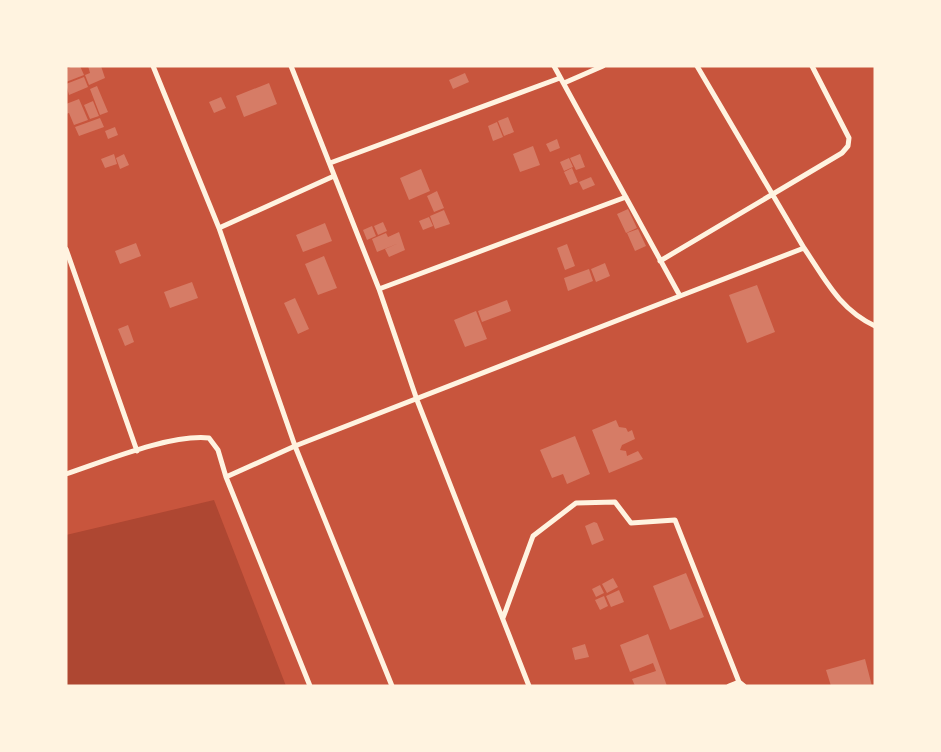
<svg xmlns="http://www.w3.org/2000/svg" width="941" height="752" font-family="'Work Sans',sans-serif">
<rect width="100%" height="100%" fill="#c8553d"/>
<path fill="#ae4732" d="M214,500L286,686H66V535Z"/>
<path fill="#d67c66" d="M73,66H80L84,75L66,82V69Z
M88,66H101L105,78L89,85L85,75L90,73Z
M465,73L469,82L453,89L449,80Z
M84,77L88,87L69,95L66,84Z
M269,83L277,104L244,117L236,96Z
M97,86L108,112L100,115L90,89Z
M221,97L226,108L214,113L209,102Z
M79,99L88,120L74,125L69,113L66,114V104Z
M93,101L99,116L90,119L84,105Z
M508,117L514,132L504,136L498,121Z
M100,118L104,127L79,136L75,127Z
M497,122L503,137L493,141L488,126Z
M115,127L118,135L108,139L105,131Z
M557,139L560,148L550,152L546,144Z
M533,146L540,165L520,172L513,154Z
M114,154L117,164L105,168L101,159Z
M124,154L129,165L120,169L116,158Z
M580,154L585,167L576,170L570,158Z
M569,158L573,167L564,171L560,162Z
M572,168L578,182L570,185L564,172Z
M421,169L430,191L409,200L400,178Z
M591,177L595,185L583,190L579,182Z
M437,191L444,208L434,212L427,196Z
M628,209L637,228L626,233L617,214Z
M444,210L450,224L435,229L430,216Z
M429,217L433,226L423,230L419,221Z
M383,222L387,231L378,235L374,226Z
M325,223L332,241L303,252L296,235Z
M372,226L376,236L367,240L363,230Z
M638,229L646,246L635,251L627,233Z
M399,232L405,250L389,257L385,249L399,243L377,252L372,239L386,233L388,237Z
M136,243L141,256L120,264L115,251Z
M567,244L575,266L565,270L557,248Z
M324,256L337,288L318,295L305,264Z
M605,263L610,276L596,282L591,269Z
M589,269L593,281L568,291L564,278Z
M192,282L198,298L170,308L164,292Z
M757,285L775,332L747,343L729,295Z
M295,298L309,329L298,334L284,303Z
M507,300L511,311L482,322L478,311Z
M476,311L487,339L465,347L454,320Z
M128,325L134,342L125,346L118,329Z
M616,420L619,427L626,428L628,432L632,430L635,439L622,445L620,450L626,451L627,456L638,451L643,459L609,473L592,430Z
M575,436L590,474L567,484L563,474L552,478L540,450Z
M594,522L597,523L604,540L592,545L585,526Z
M686,573L704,617L670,630L653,586Z
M613,578L618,587L607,593L602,584Z
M600,585L604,593L596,597L592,589Z
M619,590L624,602L611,607L606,596Z
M604,596L608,606L600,610L595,600Z
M648,634L667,686H635L632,679L656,671L653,663L630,672L620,645Z
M585,644L589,657L575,660L572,648Z
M865,659L872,686H831L826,670Z"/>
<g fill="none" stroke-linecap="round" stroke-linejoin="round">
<path stroke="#fff3e0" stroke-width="5" d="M153,66L219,228L295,446L392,686
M291,66L379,289L417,400L529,686
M554,66L680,296L804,248C825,279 839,309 875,326
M697,66L804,248
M564,83L603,66
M330,163L560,78
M219,228L334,176
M66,249L137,451
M660,261L842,153L848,146L849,138L812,66
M379,289L626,197
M66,474C105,461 170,434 209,438L218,450L226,477L310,686
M226,477L295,446L680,296
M503,618L533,536L576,503L615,502L631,523L675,520L739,682
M729,686L739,682L744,686"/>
</g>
<rect width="941" height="752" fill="none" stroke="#fff3e0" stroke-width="135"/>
</svg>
